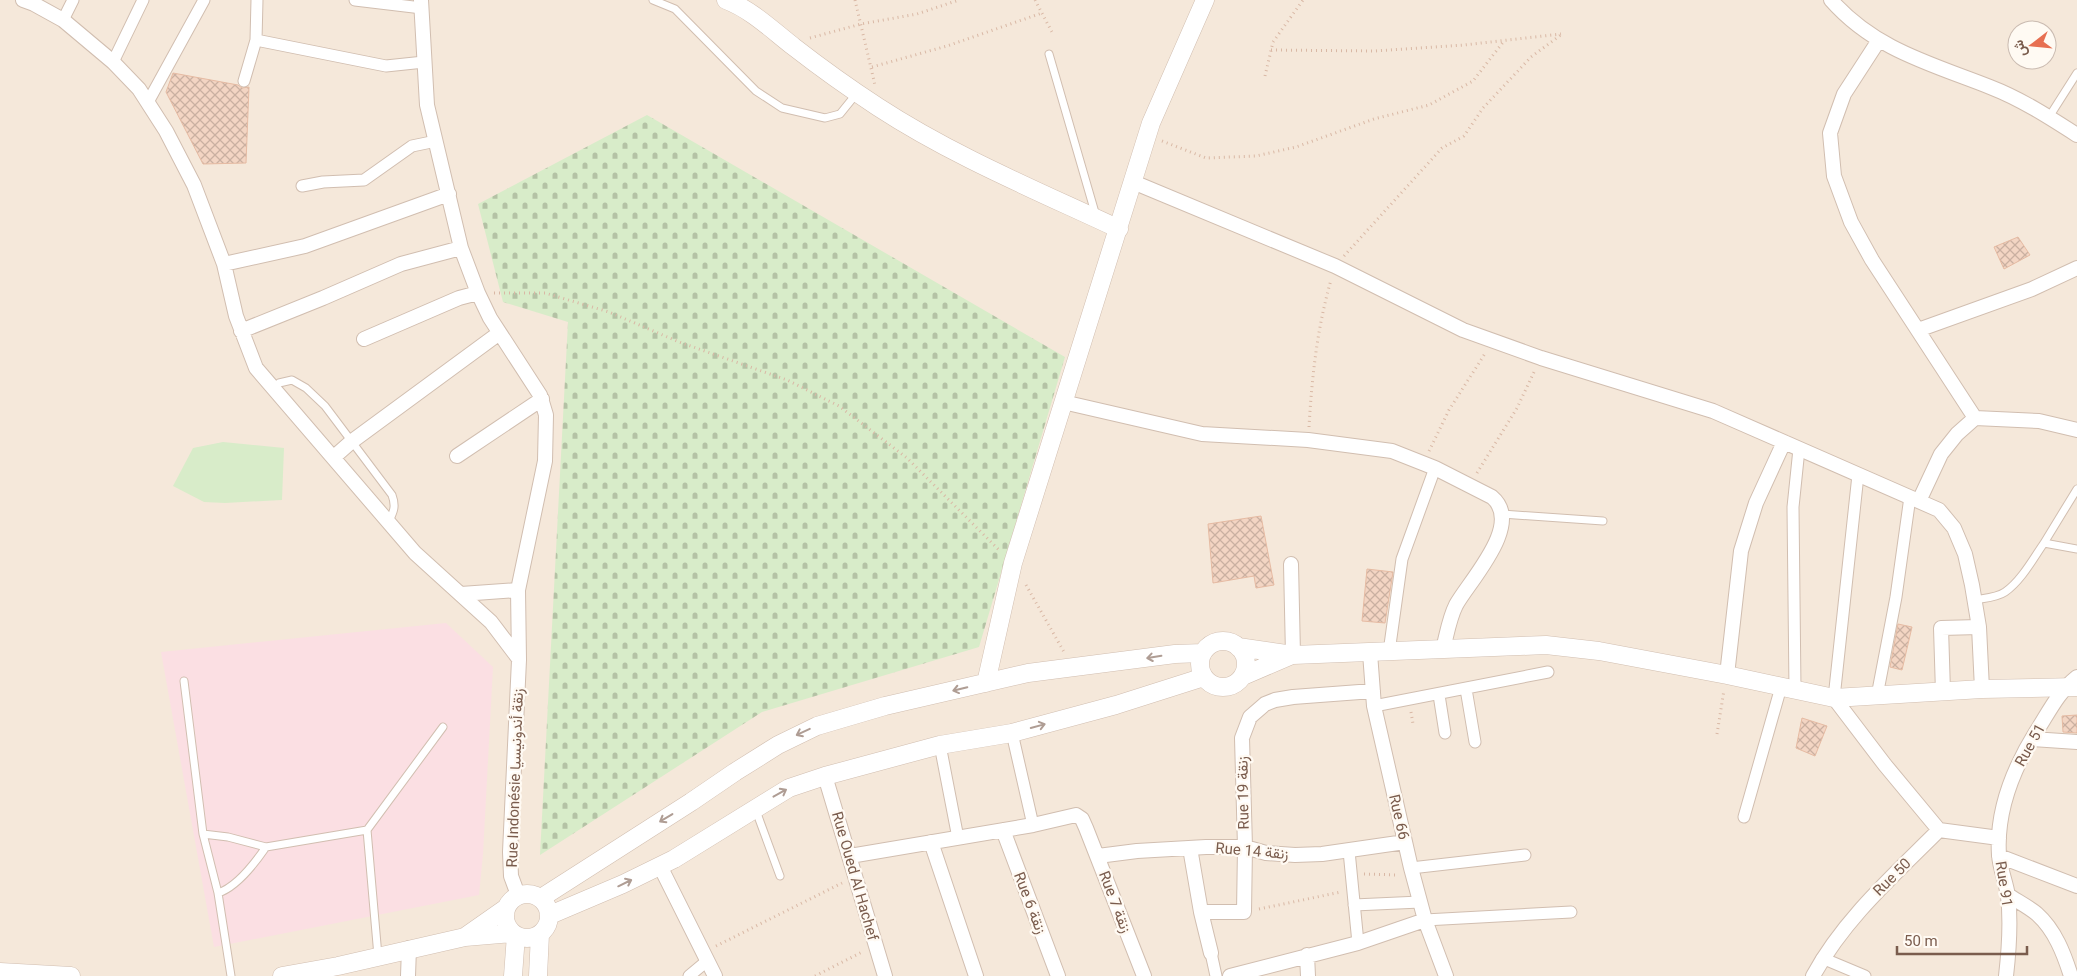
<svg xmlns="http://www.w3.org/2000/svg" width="2077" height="976" font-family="Roboto,Vazirmatn,sans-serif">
<defs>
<pattern id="cemetery-stones" width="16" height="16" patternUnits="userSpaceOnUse" patternTransform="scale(1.25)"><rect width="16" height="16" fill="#d8ecc9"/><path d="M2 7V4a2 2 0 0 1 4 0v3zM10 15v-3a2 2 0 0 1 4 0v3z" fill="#b4c2a5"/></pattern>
<pattern id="building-cross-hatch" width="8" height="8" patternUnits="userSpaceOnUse" patternTransform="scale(1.25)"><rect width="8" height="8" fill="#f3d5c3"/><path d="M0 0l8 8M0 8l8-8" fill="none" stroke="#cab0a1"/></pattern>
</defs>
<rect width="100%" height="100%" fill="#fdf6ec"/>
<path fill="#f5e8da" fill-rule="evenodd" d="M0,0H2077V976H0ZM2017,30H2047V60H2017Z"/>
<path fill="#fbdfe3" d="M446,623L493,667L483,854L479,895L214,947L161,652Z"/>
<path fill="#d8ecc9" d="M223,442L284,448L282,500L225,503L204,502L173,486L193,448Z"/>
<path fill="url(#cemetery-stones)" d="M647,115L1065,357L979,647L762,712L540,855L568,322L503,302L478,204Z"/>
<path fill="url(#building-cross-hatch)" stroke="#e6bba3" d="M173,73L238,85L242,88L249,87L246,163L203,164L166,92Z
M2018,237L2030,255L2004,269L1994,247Z
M1261,516L1274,585L1256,588L1254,576L1213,583L1208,524Z
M1367,569L1393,572L1385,623L1362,621Z
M1898,624L1912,627L1902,670L1890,667Z
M2077,715V733L2063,732L2062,716Z
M1802,718L1827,726L1815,756L1796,748Z"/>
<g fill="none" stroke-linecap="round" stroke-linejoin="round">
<g stroke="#d1beb0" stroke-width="9">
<path id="service" d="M653,0L675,9L756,91L782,108L825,118L840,114L857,93
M1049,54L1096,216
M2049,117L2077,73
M274,388L279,383L292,380L306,388L325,406L392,495C396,506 394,511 389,521
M1502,514L1603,521
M2044,543L2077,489
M1974,600C1984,598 1996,598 2005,592C2021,581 2033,559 2044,543L2077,549
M184,681L203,834L228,837L266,847L367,830
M755,808L780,876
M203,834L218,893
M378,956L367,830L443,727
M231,976L218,893C237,887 255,863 266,847"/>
</g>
<g stroke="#d1beb0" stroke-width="13">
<path id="pedestrian" d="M355,0L422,8
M63,20L73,0
M256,40L386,66L424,62
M113,62L143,0
M244,81L256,40L257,0
M148,102L204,0
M302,186L323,182L364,180L412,146L436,141
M1389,652L1402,559L1435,468
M1466,689L1475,742
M1795,689L1793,507L1799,449
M1439,695L1445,733
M1877,696L1896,597L1910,497
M1834,698L1858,475
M1374,706L1548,672
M1012,733L1033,825
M940,745L958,838
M1744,817L1781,687
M1349,851L1358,943
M1411,868L1525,855
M1354,905L1420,902
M1425,920L1571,912
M1211,953L1216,976
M1822,958L1865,976
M689,976L707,961"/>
</g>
<g stroke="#d1beb0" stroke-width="16">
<path id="minor" d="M23,0L34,4L63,20L113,62L139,89L166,131L194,185L224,264L236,316L256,368L415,553L491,622L519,659
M421,0L427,105L461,248L478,293L490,318L540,395L546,415L545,461L518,590L519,660L510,852L511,876L518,895
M1831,0C1875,50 1932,64 1990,87C2021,99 2049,117 2077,135
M1879,40L1844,94L1830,133L1834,176L1851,222L1872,260L1975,418
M1133,182L1335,266L1463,330L1541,358L1713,411L1939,510L1954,528L1965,554L1972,585L1979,627L1982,689
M224,264L305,246L449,194
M1918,330L2032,289L2077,268
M241,331L323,298L401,264L461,248
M364,339L459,298L478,293
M1063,402L1202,434L1308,440L1392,451L1435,468L1492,497C1524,524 1470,580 1456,605C1449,619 1447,634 1443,649
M457,456L542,399
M334,457L351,442L498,334
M1919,501L1941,454L1957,434L1975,418L2039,421L2077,430
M1291,564L1293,655
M461,594L518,590
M1370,653L1374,706L1411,868L1425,920L1446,976
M1727,675L1741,551L1756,503L1784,442
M1943,692L1941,628L1979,627
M1834,698L1885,765L1939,830
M2032,739L2077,742
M825,776L885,976
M1003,830L1058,976
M931,842L976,976
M1190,848L1201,912H1244L1245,847L1242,738L1250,717L1265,704L1275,700L1293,697L1373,691
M850,856L1033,825L1076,815L1082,819L1086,828L1144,976
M1098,856L1137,851L1206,847H1245L1266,853L1295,855L1322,854L1405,842
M1999,856L2077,886
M660,866L715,976
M2008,895C2017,901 2029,907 2037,914C2055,930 2064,954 2071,976
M1201,912L1211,953
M1307,955L1308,976
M408,976L409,948
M1230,976L1358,943L1425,920
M1813,976C1844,919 1894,875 1939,830L1999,838
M2006,976C2009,950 2011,922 2008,896C2006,882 2000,869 1999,855C1996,810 2013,769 2036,732C2049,712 2058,692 2077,677"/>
</g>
<g stroke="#d1beb0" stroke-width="19">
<path id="tertiary" d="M726,0C752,10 772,30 794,47C821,68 849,88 878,107C953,156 1038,191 1119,229
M1200 664a23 23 0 1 1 46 0a23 23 0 1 1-46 0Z
M1238,647L1293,655L1546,645L1599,651L1727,675L1834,698L1982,689L2077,687
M1243,676L1292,655
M986,683L1013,563L1151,123L1205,0
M505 916a22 22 0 1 1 44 0a22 22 0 1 1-44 0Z
M541,898L691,802L735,772L778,745L817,726L885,706L1028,673L1175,654L1203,653
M550,915L623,884L674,859L789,788L825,776L940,745L1012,733L1116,705L1204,677
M466,936L506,908
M0,972L71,976
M282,976L338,966L465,937L513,933
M513,976L516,935
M538,976L540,934"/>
</g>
<path stroke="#d9b8a5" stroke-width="3" stroke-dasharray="1 4" stroke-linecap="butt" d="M855,0L875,85
M1035,0L1053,34
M810,38L861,24L917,14L959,0
M1271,50L1375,51L1464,45L1561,34
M872,67L947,46L1042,13
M1265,76L1273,42L1303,0
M1162,141L1206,158L1256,156L1296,147L1374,119L1429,105L1473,81L1504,41
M1344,256L1442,148L1464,136L1483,108L1531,57L1562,34
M494,293H545L609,312L679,342L787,380L839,406L907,458L1000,551
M1309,427C1312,376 1317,329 1331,280
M1429,451L1449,410L1486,352
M1477,473L1517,408L1535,370
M1026,585L1064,652
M1411,712L1413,724
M1717,734L1724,690
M1364,874L1398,875
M1259,909L1341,892
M716,946L842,883
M815,976L864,951"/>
<use href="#service" stroke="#fff" stroke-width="7"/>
<use href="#pedestrian" stroke="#fff" stroke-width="11"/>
<use href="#minor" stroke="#fff" stroke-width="14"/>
<use href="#tertiary" stroke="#fff" stroke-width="18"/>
</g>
<defs><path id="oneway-shaft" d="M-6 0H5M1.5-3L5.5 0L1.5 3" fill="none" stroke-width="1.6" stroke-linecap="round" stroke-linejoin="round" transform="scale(1.25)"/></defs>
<g stroke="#af9d94">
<use href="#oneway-shaft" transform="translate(1154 657) rotate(171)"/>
<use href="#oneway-shaft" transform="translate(960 689) rotate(167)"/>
<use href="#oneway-shaft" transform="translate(1038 726) rotate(-15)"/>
<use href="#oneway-shaft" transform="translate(803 732) rotate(155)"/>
<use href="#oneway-shaft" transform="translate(780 793) rotate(-29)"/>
<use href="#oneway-shaft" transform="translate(666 818) rotate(149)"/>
<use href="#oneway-shaft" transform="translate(625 883) rotate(-26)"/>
</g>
<g text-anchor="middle" stroke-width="4.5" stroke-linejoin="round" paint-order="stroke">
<g font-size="15" fill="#7a5c4d" stroke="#fffaf3">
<text transform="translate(2030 745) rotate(-61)" y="5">Rue 51</text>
<text transform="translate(515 778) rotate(-88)" y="5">Rue Indonésie زنقة أندونيسيا</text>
<text transform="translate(1243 793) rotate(-91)" y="5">Rue 19 زنقة</text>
<text transform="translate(1399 817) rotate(77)" y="5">Rue 66</text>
<text transform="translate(1252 851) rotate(5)" y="5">Rue 14 زنقة</text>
<text transform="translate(855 876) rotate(74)" y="5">Rue Oued Al Hachef</text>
<text transform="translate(1892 877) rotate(-45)" y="5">Rue 50</text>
<text transform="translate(2004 884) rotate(81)" y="5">Rue 91</text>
<text transform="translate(1115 902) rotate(69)" y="5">Rue 7 زنقة</text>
<text transform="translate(1030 903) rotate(69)" y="5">Rue 6 زنقة</text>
</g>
</g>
<g transform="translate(2032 45) rotate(254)"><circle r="24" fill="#fffaf3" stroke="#cabbb1"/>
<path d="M0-4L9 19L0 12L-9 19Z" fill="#e76f51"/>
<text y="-8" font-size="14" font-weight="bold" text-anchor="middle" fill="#7a5c4d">ش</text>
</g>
<path d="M1897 946v8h130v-8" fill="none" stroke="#7a5c4d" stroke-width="2.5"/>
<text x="1904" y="946" font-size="15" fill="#7a5c4d" stroke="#fffaf3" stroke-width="4" paint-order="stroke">50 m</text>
</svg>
